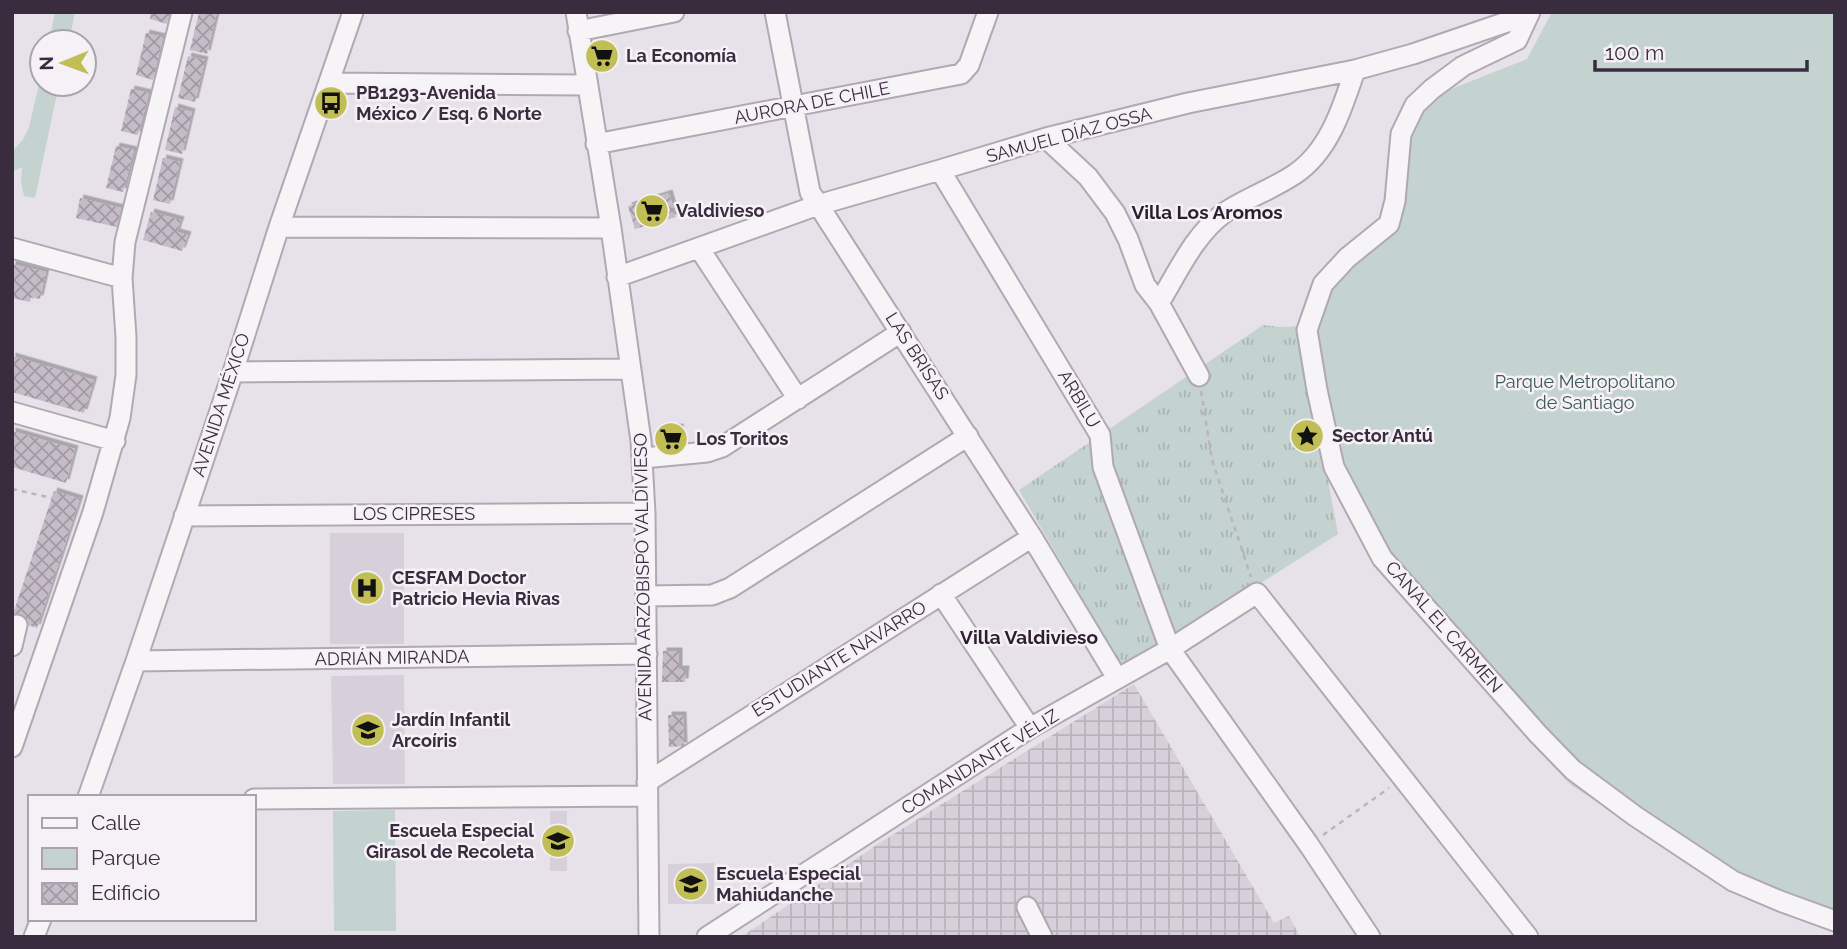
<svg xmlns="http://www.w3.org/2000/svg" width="1847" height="949" font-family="Raleway,sans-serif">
<defs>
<pattern id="industrial-grid" width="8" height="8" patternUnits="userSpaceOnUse" patternTransform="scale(1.75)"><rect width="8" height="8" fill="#d7d0da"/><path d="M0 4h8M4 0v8" fill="none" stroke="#b9b3bc"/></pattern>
<pattern id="grass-tufts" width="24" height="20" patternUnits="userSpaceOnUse" patternTransform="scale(1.75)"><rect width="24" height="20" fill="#c4d2d0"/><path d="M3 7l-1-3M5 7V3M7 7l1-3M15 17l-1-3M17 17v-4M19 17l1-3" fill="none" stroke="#a9b4b4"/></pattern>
<pattern id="building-cross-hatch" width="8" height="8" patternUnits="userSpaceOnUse" patternTransform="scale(1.75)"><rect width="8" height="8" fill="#c5bcc8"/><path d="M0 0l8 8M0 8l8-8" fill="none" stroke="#a199a4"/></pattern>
<filter id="shadow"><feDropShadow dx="3.5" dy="-3.5" stdDeviation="0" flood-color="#0004"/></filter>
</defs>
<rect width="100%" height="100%" fill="#e7e2e9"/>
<path fill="#d7d0da" d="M330,533H404V644H330Z
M404,675L405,784H333L331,676Z
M550,811H567V871H550Z
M714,863V904H668V864Z"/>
<path fill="url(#industrial-grid)" d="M1134,684L1274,923L1289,916L1300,937H741L878,844Z"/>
<path fill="url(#grass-tufts)" d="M1263,325L1280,327L1299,326L1338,534L1124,670L1019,490Z"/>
<path fill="#c4d2d0" d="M55,12H75L69,42H49Z
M1552,12H1835V927L1754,902L1571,785L1523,734L1371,524L1340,459L1312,326L1326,287L1400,223L1405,199L1403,154L1413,123L1441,93L1527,59Z
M42,72V84H59L35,198L24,196L21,182L22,167L12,172V152L24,138L29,127Z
M395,810L396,931H334L333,811Z"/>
<path fill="url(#building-cross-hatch)" filter="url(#shadow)" d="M151,12H170L167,24L150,19Z
M199,12H217L207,54L190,50Z
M146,33L163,37L153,80L136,75Z
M188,56L205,60L195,102L178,98Z
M131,89L149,93L138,135L121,131Z
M175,107L192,112L182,154L165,150Z
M116,146L134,150L123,192L106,188Z
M163,158L180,162L170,204L153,200Z
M669,193L676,217L635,229L628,206Z
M80,198L121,208L117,227L76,218Z
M151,212L181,220L177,232L188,235L182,251L143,240Z
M12,264L46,272L40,299L31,297L30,302L12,298Z
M12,356L94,380L84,413L12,392Z
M680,427L681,444L663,445L661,429Z
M12,431L75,449L66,483L12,467Z
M54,491L80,499L37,628L12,620V617Z
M663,651H679V669H686L685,682H662Z
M668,715H683L684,746L669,747Z"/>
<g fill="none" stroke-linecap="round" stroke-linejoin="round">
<g stroke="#b0a8b3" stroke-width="23">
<path id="minor" d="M576,12L611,228L641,441L645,513L649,937
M775,12L810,192L1032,537L1117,678
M1530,12L1517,40L1463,66L1432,89L1415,105L1401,134L1395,201L1389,224L1347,258L1323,284L1307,330L1317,390L1334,467L1382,558L1538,734L1573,770L1635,816L1733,881L1780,901L1835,921
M578,31L674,12
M329,83L587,85
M1046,138L1088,177L1115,213L1128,239L1145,285L1159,303L1199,376
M596,144L961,74L969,65L988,12
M940,170L1100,435L1103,467L1170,649L1309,845L1370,937
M279,227L611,228
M12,248L122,278
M699,248L798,399
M617,277L818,205L940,170L1046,138L1188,103L1355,70L1413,54L1527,15
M1159,303C1178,272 1194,235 1224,213C1246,198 1273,189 1295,174C1329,151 1342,109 1355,70
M233,372L631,369
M12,412L115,441
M643,458L707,452L722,447L901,332
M184,516L645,513
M941,594L1030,728
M646,596L712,595L730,588L968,436
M12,646L17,625
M136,661L647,654
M12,747L93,512L120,418L126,375V337L122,278L125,242L182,12
M647,782L1032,537
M88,797L136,661L233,372L279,227L353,12
M254,799L647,796
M1027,907L1042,937
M34,937L41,919
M707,937L1030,728L1170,649L1257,593L1528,937"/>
</g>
<path stroke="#bbb4bc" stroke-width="2.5" stroke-dasharray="5 5" stroke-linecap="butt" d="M1201,391L1212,460L1251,577
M12,489L52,498
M1323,835L1389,788"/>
<use href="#minor" stroke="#f7f4f7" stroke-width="19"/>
</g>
<defs>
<g id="supermarket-disc" transform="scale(1.75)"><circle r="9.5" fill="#c0be54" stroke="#f5f1f6"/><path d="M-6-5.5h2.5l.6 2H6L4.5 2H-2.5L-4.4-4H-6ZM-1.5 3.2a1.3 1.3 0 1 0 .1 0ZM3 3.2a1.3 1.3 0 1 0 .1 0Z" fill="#111"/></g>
<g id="bus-disc" transform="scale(1.75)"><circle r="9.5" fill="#c0be54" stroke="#f5f1f6"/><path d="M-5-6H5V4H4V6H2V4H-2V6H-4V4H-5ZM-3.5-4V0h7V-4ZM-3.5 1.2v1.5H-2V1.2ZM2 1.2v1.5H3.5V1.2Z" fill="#111"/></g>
<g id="sight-disc" transform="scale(1.75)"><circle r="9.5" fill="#c0be54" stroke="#f5f1f6"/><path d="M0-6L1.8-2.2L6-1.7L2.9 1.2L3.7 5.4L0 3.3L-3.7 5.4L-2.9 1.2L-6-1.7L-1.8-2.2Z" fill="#111"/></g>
<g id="hospital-disc" transform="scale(1.75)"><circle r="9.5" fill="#c0be54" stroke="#f5f1f6"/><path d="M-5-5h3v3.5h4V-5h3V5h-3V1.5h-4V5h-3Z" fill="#111"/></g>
<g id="school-disc" transform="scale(1.75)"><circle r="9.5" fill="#c0be54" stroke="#f5f1f6"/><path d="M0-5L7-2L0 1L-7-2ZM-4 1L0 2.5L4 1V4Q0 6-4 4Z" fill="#111"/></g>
</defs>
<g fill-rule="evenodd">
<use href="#supermarket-disc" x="602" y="56"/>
<use href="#bus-disc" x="331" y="103"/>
<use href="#supermarket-disc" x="652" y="211"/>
<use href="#sight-disc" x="1307" y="436"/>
<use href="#supermarket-disc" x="671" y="439"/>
<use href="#hospital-disc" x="367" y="588"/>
<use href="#school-disc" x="368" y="730"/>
<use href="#school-disc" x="558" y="841"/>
<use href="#school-disc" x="691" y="884"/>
</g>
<g text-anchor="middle" stroke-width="5" stroke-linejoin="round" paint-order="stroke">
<g font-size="18" font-weight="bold" fill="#3a2c3f" stroke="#f5f1f6" text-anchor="start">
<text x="626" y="62">La Economía</text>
<text x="356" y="99">PB1293-Avenida<tspan x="356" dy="21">México / Esq. 6 Norte</tspan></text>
<text x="676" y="217">Valdivieso</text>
<text x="1332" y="442">Sector Antú</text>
<text x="696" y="445">Los Toritos</text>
<text x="392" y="584">CESFAM Doctor<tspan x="392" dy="21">Patricio Hevia Rivas</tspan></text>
<text x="392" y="726">Jardín Infantil<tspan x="392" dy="21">Arcoíris</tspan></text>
<text x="534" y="837" text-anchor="end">Escuela Especial<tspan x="534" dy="21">Girasol de Recoleta</tspan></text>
<text x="716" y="880">Escuela Especial<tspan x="716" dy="21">Mahiudanche</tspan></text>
</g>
<g font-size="18" fill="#3a2c3f" stroke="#f5f1f6">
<text transform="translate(812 103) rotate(-11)" y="6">AURORA DE CHILE</text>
<text transform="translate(1069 135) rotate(-15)" y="6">SAMUEL DÍAZ OSSA</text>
<text transform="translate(917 356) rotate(57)" y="6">LAS BRISAS</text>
<text transform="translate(1079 399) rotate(59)" y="6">ARBILU</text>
<text transform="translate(221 405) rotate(-72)" y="6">AVENIDA MÉXICO</text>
<text x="414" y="520">LOS CIPRESES</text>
<text transform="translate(643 577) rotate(-91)" y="6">AVENIDA ARZOBISPO VALDIVIESO</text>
<text transform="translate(1444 627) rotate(49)" y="6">CANAL EL CARMEN</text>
<text transform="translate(392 658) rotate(-1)" y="6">ADRIÁN MIRANDA</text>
<text transform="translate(839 659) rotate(-32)" y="6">ESTUDIANTE NAVARRO</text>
<text transform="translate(980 762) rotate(-32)" y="6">COMANDANTE VÉLIZ</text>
</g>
<g font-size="18" fill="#3a5957" stroke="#f5f1f6">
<text x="1585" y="388">Parque Metropolitano<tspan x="1585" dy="21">de Santiago</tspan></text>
</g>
<g font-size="19" font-weight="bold" fill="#2c1e30" stroke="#f5f1f6">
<text x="1207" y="219">Villa Los Aromos</text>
<text x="1029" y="644">Villa Valdivieso</text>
</g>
</g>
<rect width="1847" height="949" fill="none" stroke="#3a2c3f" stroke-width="28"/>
<rect x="28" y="795" width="228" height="126" fill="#f5f1f6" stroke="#aaa2ad" stroke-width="2"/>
<rect x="42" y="818" width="35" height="10" fill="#f7f4f7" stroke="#aaa2ad" stroke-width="2"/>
<text x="91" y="830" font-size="21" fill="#3a2c3f">Calle</text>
<rect x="42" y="848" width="35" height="21" fill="#c4d2d0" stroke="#aaa2ad" stroke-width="2"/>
<text x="91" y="865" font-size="21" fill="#3a2c3f">Parque</text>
<rect x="42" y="883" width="35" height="21" fill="url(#building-cross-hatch)" stroke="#aaa2ad" stroke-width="2"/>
<text x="91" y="900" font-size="21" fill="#3a2c3f">Edificio</text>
<g transform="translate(63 63) rotate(269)"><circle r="33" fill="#f5f1f6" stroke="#aaa2ad" stroke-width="2"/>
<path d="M0-5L12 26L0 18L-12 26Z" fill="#c0be54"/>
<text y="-10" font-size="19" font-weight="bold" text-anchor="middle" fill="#3a2c3f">N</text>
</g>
<path d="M1595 60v10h212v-10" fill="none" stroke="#3a2c3f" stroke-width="3.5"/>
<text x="1605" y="60" font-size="21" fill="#3a2c3f" stroke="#f5f1f6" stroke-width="5" paint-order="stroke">100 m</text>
</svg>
